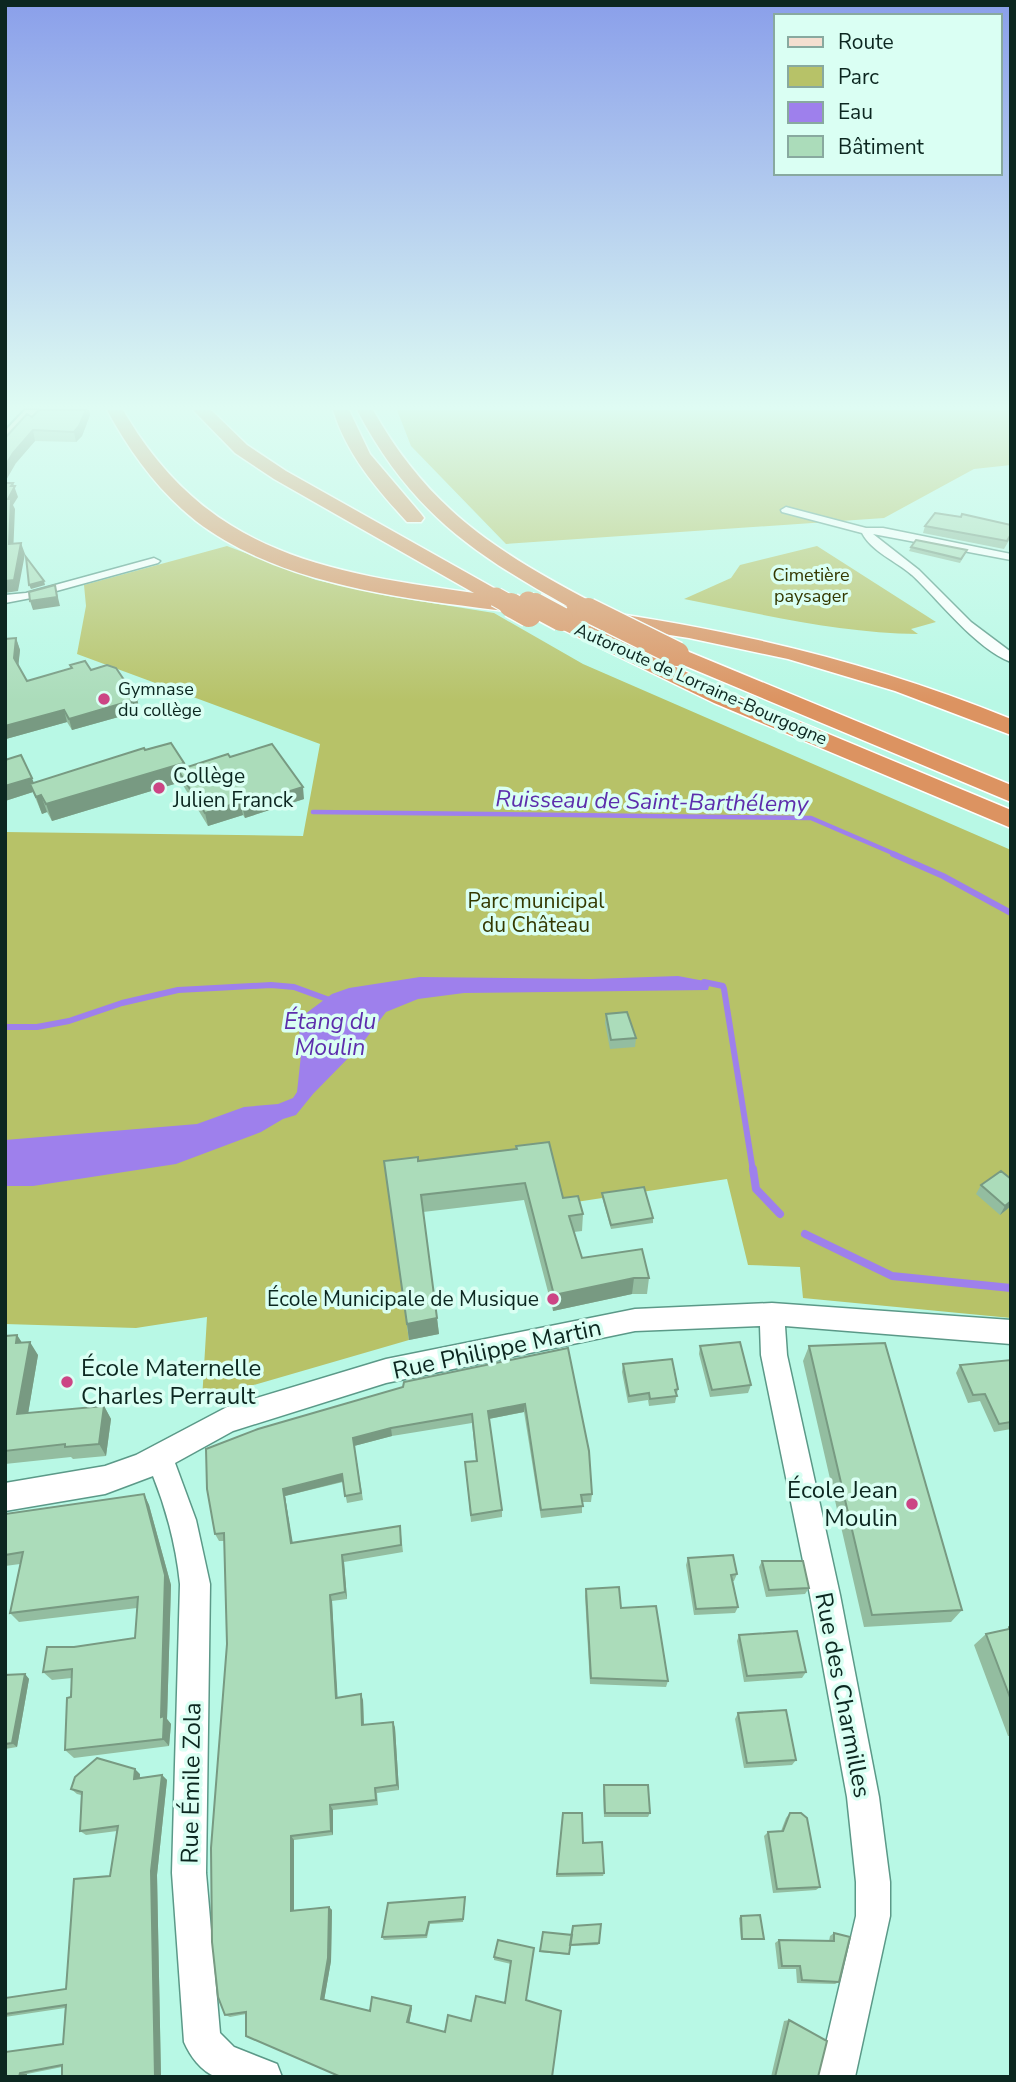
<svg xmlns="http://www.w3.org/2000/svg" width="1016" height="2082" font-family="'Nunito Sans',sans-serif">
<rect width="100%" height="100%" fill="#b8f8e5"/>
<path fill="#b7c268" d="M397,410H1011V465L974,469L884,518L506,544L411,446Z
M227,546L316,580L388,596L494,613L583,664L1011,850V1318L803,1298L800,1267L748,1265L727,1179L576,1202L562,1215L548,1160L387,1179L409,1340L202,1400L207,1317L136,1328L5,1324V832L303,836L320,744L77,654L86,606L84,585Z
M817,546L936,622L911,629L918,634C839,633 761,614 684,599L731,578L740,565Z"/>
<path fill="#9e80ec" d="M678,976L710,982L708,990L464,993L418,999L386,1012L361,1045L313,1094L296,1115L283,1119L261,1132L176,1164L33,1186H5V1140L197,1124L244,1107L278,1104L293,1098L297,1092L301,1055L299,1026L305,1014L332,994L349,988L420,977L591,979Z"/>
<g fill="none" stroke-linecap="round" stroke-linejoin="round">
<path stroke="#9e80ec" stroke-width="4.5" d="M313,812L811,818L897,855"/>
<path stroke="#9e80ec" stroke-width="6" d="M893,854L943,876L1011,913
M704,982L723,986L724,989L753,1171
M5,1027H37L69,1021L122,1003L178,990L271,985L294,987L335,1002"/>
<path stroke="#9e80ec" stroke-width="8" d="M753,1169L756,1189L780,1214
M805,1234L892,1276L1011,1288"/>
<g stroke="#5b9988" stroke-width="3">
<path id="minor" d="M786,507L866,528H883L1011,554V560L873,534L919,570L971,622L1011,652V662C977,650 938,599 912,575C896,561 872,552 862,533L782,512L781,510Z
M154,558L160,561L158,563L31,598L5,603V595L26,593Z"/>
</g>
<g stroke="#5b9988" stroke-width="3">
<path id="tertiary" d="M772,1303L1011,1320V1344L785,1326L787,1355L840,1595L879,1797L890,1882V1916L855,2077H818L856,1916V1882L847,1797L810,1595L761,1355L760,1326L635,1331L386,1383L233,1431L175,1463L196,1520L210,1584L206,1873L220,2033L234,2047L277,2064L282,2077H216C201,2071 190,2056 184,2042L172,1873L180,1584C176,1546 167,1511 153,1476L105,1494L5,1511V1483L105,1466L136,1455L227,1407L386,1359L635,1309Z"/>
</g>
<g stroke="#5b9988" stroke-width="4">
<path id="secondary" d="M25,410H38L10,442L5,443V431Z"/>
</g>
<g stroke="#fff" stroke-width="3">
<path id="motorway" d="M107,410H123C206,553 323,572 474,593L274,479L235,453L193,410H211L247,445L286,471L501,592L504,597L567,606C470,552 410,510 357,410H373C429,509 494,550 592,602L595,607L593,610C739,631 874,663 1011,719V735L895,691L788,659L689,638L580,621L730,693L1011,810V828L714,703L553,625L550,620L552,617C438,601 291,594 196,521C158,491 130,452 107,410Z
M333,410H349L370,454L421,514L424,518L421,522H407C376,488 347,455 333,410Z
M677,647L1011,785V802L669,659L666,654L669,649Z"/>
</g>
<use href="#minor" fill="#fff" fill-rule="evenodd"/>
<use href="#tertiary" fill="#fff" fill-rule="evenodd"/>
<use href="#secondary" fill="#f4dfd0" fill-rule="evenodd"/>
<use href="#motorway" fill="#dc9361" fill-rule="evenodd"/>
<g stroke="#fff" stroke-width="21" stroke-linecap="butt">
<path id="motorway-bridge-far1" d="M496,597L514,607
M528,601L538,607"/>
</g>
<g stroke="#fff" stroke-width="27" stroke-linecap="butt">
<path id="motorway-bridge" d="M511,605L529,615
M535,605L561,619
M588,610L677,654"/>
</g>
<use href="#motorway-bridge-far1" stroke="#dc9361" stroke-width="19"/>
<use href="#motorway-bridge" stroke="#dc9361" stroke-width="24"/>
</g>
<path fill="#93bda0" d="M90,415L82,436L76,442L35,441L16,463L32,417Z
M925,526L1011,537L1004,549L923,533Z
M911,547L967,550L965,554L960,563L909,551Z
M16,638L20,650L18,665L27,681L71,668L70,665L91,670L137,699L140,711L72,730L67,722L6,739L5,639Z
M145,750L186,767L230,757L304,799L245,818L243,815L208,826L181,782L52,821L47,812L42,814L33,792L5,801V760L34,783Z
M606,1014L636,1038L635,1047L610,1049L605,1023Z
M516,1146L563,1198L583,1214L582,1231L574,1232L582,1258L649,1278L647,1294H632L553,1311L524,1200L423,1212L439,1334L409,1340L384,1161H418L516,1149Z
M981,1185L1011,1206L1000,1215L976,1194Z
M602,1193L653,1218V1223L611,1229L602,1197Z
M17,1335L22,1343L38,1355L28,1413L104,1406L111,1419L106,1456L73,1459L71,1457L5,1464V1336Z
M700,1346L751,1385L748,1393L710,1397L699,1354Z
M809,1346L962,1610L951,1622L864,1627L803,1361Z
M568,1348L592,1494L591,1502H582V1513L541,1518L524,1412L489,1419L502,1510V1517L471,1522L465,1462L476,1461L472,1423L392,1436L354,1446L363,1500L347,1503L343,1482L285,1496L292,1543L400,1526L403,1552L344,1562L347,1599L332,1601L337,1698L363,1700L364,1725L393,1722L395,1728L399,1790L377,1793L378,1805L333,1810V1835L294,1840V1910L329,1907L332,1910L331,1961L324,2000L370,2011L412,2008L409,2023L445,2032L471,2021L505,2003L511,1964L494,1960V1957L534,1948L526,2000L552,2077L246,2014L230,2017L225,2015L227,1644L224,1541H219L215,1534L207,1489Z
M1011,1360V1429L994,1432L980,1401L968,1403L956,1373L960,1365Z
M623,1364L678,1389L675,1403L649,1406L648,1400L628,1403L622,1372Z
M144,1494L149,1505L171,1585L167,1719L171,1724L169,1746L74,1758L65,1750L72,1678L52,1680L43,1672L74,1647L135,1638L137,1608L19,1622L10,1613L20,1564L5,1566V1514Z
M688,1558L737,1574L734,1581H732L738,1607L735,1613L694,1615L686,1565Z
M762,1561L809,1588L805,1594L766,1597L759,1567Z
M586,1589L621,1608L668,1681L666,1687L590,1684L585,1596Z
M1011,1626V1736H1008L974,1645L986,1634L1006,1630Z
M739,1635L806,1672L802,1678L744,1682L737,1641Z
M25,1674L29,1679L17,1747L5,1749V1675Z
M738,1713L796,1760L792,1765L744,1768L735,1719Z
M140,1774V1778L162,1775L167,1780L157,1875L161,2077H62V2067L27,2074L5,2077L63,2044L65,2008L5,2017V1998L66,1989L110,1876L117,1831L86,1835L80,1831L81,1795L77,1794L71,1789Z
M604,1785L650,1813L648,1817H604L603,1790Z
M563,1813L604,1873L603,1876L556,1877Z
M790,1813L820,1887L816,1890L773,1893L764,1836L768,1832L781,1831L786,1818Z
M465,1897L463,1922L430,1924L427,1938L384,1940L382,1937Z
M741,1916L764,1939L762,1940H741L739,1918Z
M543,1932L599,1943L598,1945L570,1946L569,1955L540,1952Z
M834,1933L839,1982L835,1984L797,1983L796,1969H778L775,1943L779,1940L829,1941L830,1936Z
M789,2020L818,2077H771L784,2021Z"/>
<path fill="#789a82" d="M86,410H89L90,415L82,436L76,442L74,432Z
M33,430L35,441L16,463L5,482V466L13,453Z
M13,483L18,497L13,505L15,509L13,555L9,544L8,499Z
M21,543L25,554L18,591L5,593V581Z
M44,581L45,585L31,589L29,585Z
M55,585L60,606L33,610L30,601Z
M16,638L20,650L18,669L14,658Z
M137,699L140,711L72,730L69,719Z
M64,710L67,722L6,739L5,726Z
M184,763L188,780L178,770L181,782L52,821L46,804Z
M32,778L37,791L30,784L33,792L5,801V786Z
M303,787L304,799L245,818L242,806Z
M41,795L47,812L42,814L36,797Z
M240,802L243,815L208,826L205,813Z
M1011,1201V1206L1000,1215L1005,1206Z
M634,1278L632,1294L553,1311L554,1295Z
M437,1318L439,1334L409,1340L407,1324Z
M17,1335L26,1349L16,1343Z
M30,1342L38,1355L26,1426L17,1414Z
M525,1404L524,1412L488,1419V1411Z
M104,1406L111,1419L106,1456L99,1444Z
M391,1428L392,1436L354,1446L363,1500L353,1438Z
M342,1474L344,1481L285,1496L294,1550L291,1543L283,1489Z
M144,1494L149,1505L171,1585L167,1719L171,1724L169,1746L163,1739Z
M342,1555L344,1562L347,1599L345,1592Z
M330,1595L332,1601L338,1704L336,1698Z
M25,1674L29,1679L17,1747L12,1743Z
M361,1694L363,1700L364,1730L362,1725Z
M393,1722L395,1728L399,1790L397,1785Z
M135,1769L140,1774L139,1784L134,1779Z
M162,1775L167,1780L157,1875L161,2077H155L151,1871Z
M330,1805L333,1810V1835L331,1831Z
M291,1836L294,1840V1914L291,1911Z
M329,1907L332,1910L331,1961L324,2001L321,1999Z
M411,2006L412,2008L409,2024L407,2022Z
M20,2073L27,2074V2077H19Z"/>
<path fill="#abdcba" stroke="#789a82" stroke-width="2" d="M39,410H86L79,426L74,432L33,430L13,453L5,466V438L27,414L32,417Z
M5,483H13L11,486H15L8,499H11L9,544L21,543L14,580L5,581Z
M935,513L961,517L962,514L1011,525V534L1007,541L925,526Z
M916,540L967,550L961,559L911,547Z
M26,557L44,581L29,585Z
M55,585L57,597L30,601L29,592Z
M16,638L14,658L27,681L72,668L70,665L85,661L91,670L107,665L116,668L137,699L69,719L64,710L5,726V639Z
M171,743L184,763L46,804L41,795L36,797L30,784L144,748L145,750Z
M272,744L303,787L242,806L240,802L205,813L178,770L228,754L230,757Z
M21,755L32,778L5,786V760Z
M627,1012L636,1038L611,1040L606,1014Z
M549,1142L563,1198L578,1196L583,1214L569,1216L582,1258L642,1249L649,1278H634L554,1295L525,1183L421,1195L437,1318L407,1324L384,1161L418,1157V1161L517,1149L516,1146Z
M1001,1171L1011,1179V1201L1005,1206L981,1185Z
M644,1187L653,1218L611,1225L602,1193Z
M17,1335L16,1343L30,1342L17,1414L104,1406L99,1444L65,1447V1444L5,1451V1336Z
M740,1342L751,1385L712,1390L700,1346Z
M885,1343L962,1610L872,1615L809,1346Z
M568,1348L589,1451L592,1494L581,1495L583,1506L541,1510L525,1404L488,1411L502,1510L471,1515L465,1462L477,1461L472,1414L391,1428L353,1438L361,1493L345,1496L342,1474L283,1489L291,1543L400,1526L401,1545L342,1555L345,1592L330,1595L336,1698L361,1694L362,1725L393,1722L397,1785L375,1788L376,1800L330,1805L331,1831L291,1836V1911L329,1907L328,1958L321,1999L370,2011L372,1997L411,2006L407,2022L445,2032L448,2015L471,2021L476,1996L505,2003L511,1961L494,1957L498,1940L534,1948L526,2000L561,2011L552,2077H341L246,2036V2012L225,2015L218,1997L212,1942L211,1848L227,1644L224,1533L215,1534L207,1489L206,1449L258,1429L403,1387L404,1382Z
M672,1359L678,1389L675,1390L677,1396L650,1399L649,1393L629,1396L623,1364Z
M1011,1360V1402H1010L1011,1422L999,1424L985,1394L973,1395L960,1365Z
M144,1494L165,1575L161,1717L164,1716L163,1739L65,1750L67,1698L71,1697L72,1669L43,1672L47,1647H74L135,1638L138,1597L10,1613L23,1552L5,1555V1514Z
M733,1555L737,1574L731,1575L738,1607L696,1609L688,1558Z
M762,1561H803L809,1588L769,1590Z
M619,1587L621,1608L656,1606L668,1681L591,1678L586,1589Z
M1011,1626V1700L986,1634L1009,1629V1627Z
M797,1631L806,1672L747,1676L739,1635Z
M25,1674L12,1743L5,1744V1675Z
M786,1710L796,1760L747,1763L738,1713Z
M97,1758L135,1769L134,1779L162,1775L151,1871L155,2077H62V2065L20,2073L19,2077H5V2052L63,2044L66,2005L5,2014V1998L66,1989L74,1879L110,1876L118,1826L80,1831L82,1792L71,1789L75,1777Z
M604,1785H648L650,1813H605Z
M563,1813H582L583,1843L602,1842L604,1873L557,1874Z
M790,1813H801L807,1818L820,1887L777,1889L768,1832L783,1831Z
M465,1897L463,1919L429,1922L426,1935L382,1937L388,1903Z
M760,1915L764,1939H742L741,1916Z
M601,1924L599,1943L570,1945L573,1926Z
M543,1932L572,1935L569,1954L540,1951Z
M834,1933L850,1937L839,1982L802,1980L800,1966H782L779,1940L834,1941Z
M789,2020L827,2041L818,2077H775Z"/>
<linearGradient id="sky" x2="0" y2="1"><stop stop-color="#8a9fea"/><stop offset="0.58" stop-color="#dffcf3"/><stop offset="1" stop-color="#dffcf3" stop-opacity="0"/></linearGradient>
<rect width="1016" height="702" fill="url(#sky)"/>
<g fill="#cc4585" stroke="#dafff3" stroke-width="2.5">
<circle cx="104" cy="699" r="7"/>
<circle cx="159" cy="788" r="7"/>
<circle cx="553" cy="1299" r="7"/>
<circle cx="67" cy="1382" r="7"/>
<circle cx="912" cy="1504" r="7"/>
</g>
<g text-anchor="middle" stroke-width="7" stroke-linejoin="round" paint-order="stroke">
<g font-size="18" fill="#343800" stroke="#dafff3">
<text x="811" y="581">Cimetière<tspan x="811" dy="21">paysager</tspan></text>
</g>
<g font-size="18" fill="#0c2720" stroke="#dafff3">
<text transform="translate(701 684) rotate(24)" y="6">Autoroute de Lorraine-Bourgogne</text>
</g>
<g font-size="18" fill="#0c2720" stroke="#dafff3" text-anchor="start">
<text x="118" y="695">Gymnase<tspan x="118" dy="21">du collège</tspan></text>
</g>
<g font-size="21" fill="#0c2720" stroke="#dafff3" text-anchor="start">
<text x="173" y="783">Collège<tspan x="173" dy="24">Julien Franck</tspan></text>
<text x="539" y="1306" text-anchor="end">École Municipale de Musique</text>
</g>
<g font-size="21" fill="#343800" stroke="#dafff3">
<text x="536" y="908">Parc municipal<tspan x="536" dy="24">du Château</tspan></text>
</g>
<g font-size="23" font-style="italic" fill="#5d2eac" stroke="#dafff3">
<text transform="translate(652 801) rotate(1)" y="8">Ruisseau de Saint-Barthélemy</text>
<text x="330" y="1029">Étang du<tspan x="330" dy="26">Moulin</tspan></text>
</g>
<g font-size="24" fill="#0c2720" stroke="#dafff3">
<text transform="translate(497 1349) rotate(-12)" y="8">Rue Philippe Martin</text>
<text transform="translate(843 1695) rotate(79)" y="8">Rue des Charmilles</text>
<text transform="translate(191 1783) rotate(-89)" y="8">Rue Émile Zola</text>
</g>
<g font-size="24" fill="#0c2720" stroke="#dafff3" text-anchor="start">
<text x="81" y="1376">École Maternelle<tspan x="81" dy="28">Charles Perrault</tspan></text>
<text x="898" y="1498" text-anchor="end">École Jean<tspan x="898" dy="28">Moulin</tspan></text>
</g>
</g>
<rect width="1016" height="2082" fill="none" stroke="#0c2720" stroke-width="14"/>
<rect x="774" y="14" width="228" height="161" fill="#dafff3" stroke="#88a99f" stroke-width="2"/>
<rect x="788" y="37" width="35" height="10" fill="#f4dfd0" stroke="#88a99f" stroke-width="2"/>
<text x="838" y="49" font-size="21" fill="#0c2720">Route</text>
<rect x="788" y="66" width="35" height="21" fill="#b7c268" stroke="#88a99f" stroke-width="2"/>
<text x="838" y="84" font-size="21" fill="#0c2720">Parc</text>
<rect x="788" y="102" width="35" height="21" fill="#9e80ec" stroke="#88a99f" stroke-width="2"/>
<text x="838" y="119" font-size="21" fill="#0c2720">Eau</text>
<rect x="788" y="136" width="35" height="21" fill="#abdcba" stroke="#88a99f" stroke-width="2"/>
<text x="838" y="154" font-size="21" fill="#0c2720">Bâtiment</text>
</svg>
